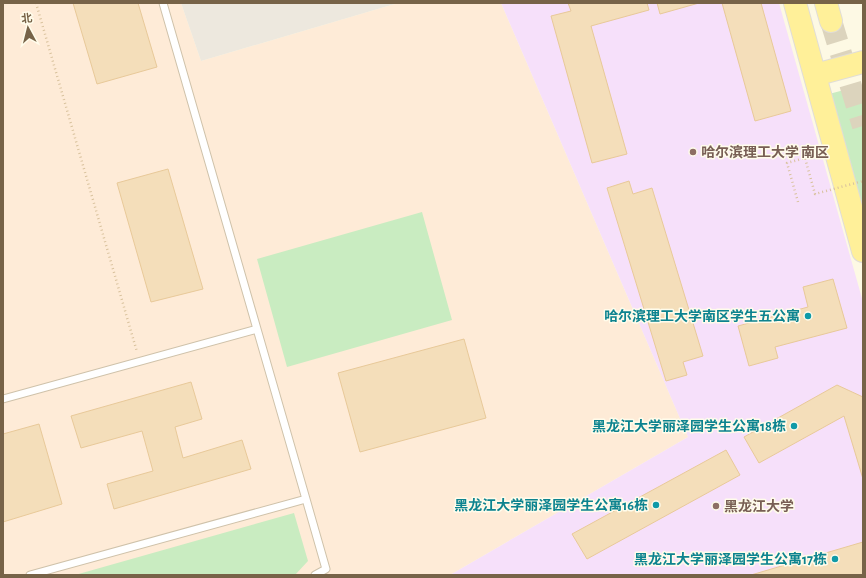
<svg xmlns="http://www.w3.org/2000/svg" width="866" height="578" font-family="'Alegreya Sans','Noto Sans SC',sans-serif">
<rect width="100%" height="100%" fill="#fdf9e4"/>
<path fill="#feebd7" d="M3,3H181L201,61L398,3H501L688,437L450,575H3Z"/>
<path fill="#ede8de" d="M181,3H398L201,61Z"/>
<path fill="#f6e0fa" d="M501,3H779L863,302V575H450L688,437Z"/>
<path fill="#c9ecc1" d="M863,85V218L829,94Z
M422,212L452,320L287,367L257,259Z
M294,513L308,561L295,575H75Z"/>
<path fill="#f4deba" stroke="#e8c999" d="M73,3H138L157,67L97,84Z
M568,3H647L649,10L591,26L627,154L592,163L551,16L571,11Z
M657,3H699L660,14Z
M722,3H761L791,111L755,121Z
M168,169L203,289L151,302L117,183Z
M629,181L633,194L652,188L703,356L683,362L687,375L666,381L607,188Z
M833,279L847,328L775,347L778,358L749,366L738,326L808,307L803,287Z
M464,339L486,418L360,452L338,373Z
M191,382L202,419L175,427L183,458L242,440L251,469L114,509L107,484L153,471L142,431L81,448L71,416Z
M837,385L863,397V479L844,416L759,463L744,437Z
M39,424L62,504L3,522V434Z
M726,450L740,475L587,559L572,534Z
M863,542V575H751Z"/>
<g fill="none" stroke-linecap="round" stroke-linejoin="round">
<path stroke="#dcd4bd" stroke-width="22" stroke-dasharray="22 11" stroke-linecap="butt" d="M831,21L863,126"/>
<g stroke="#cfc2aa" stroke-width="9">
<path id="service" d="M3,399L257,329L163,3
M306,499L326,569L315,575
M30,575L306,499L257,329"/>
</g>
<g stroke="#e1ddd7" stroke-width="24">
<path id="primary" d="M795,3L863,251
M826,3L831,21
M815,75L863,62"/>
</g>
<path stroke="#d9c29d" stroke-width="2.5" stroke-dasharray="1 3" stroke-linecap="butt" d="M36,3L137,352"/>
<use href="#service" stroke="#fff" stroke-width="7"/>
<use href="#primary" stroke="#fff099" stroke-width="22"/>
<path stroke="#d9c29d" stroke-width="2.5" stroke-dasharray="1 3" stroke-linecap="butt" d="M798,202L787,163L805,158L815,194L863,181"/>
</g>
<g fill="#8d6e63" stroke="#fffceb" stroke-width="1.5">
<circle cx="693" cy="152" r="4"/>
<circle cx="716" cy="506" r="4"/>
</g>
<g fill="#0f9aa8" stroke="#fffceb" stroke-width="1.5">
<circle cx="808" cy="316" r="4"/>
<circle cx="794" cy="426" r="4"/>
<circle cx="656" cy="505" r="4"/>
<circle cx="835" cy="559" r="4"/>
</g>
<g text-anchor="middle" stroke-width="3" stroke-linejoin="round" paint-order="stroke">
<g font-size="14" font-weight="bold" fill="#785e54" stroke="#fffceb" text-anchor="start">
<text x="701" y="157">哈尔滨理工大学 南区</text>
<text x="724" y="511">黑龙江大学</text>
</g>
<g font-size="14" font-weight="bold" fill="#0d838f" stroke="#fffceb" text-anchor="end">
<text x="800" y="321">哈尔滨理工大学南区学生五公寓</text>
<text x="786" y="431">黑龙江大学丽泽园学生公寓18栋</text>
<text x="648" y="510">黑龙江大学丽泽园学生公寓16栋</text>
<text x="827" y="564">黑龙江大学丽泽园学生公寓17栋</text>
</g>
</g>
<rect width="866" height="578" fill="none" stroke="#776348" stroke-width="8"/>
<g transform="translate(28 28) rotate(353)" stroke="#fffceb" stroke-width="3" paint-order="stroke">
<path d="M0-3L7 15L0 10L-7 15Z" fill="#776348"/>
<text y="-6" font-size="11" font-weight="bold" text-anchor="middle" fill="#776348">北</text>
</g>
</svg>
